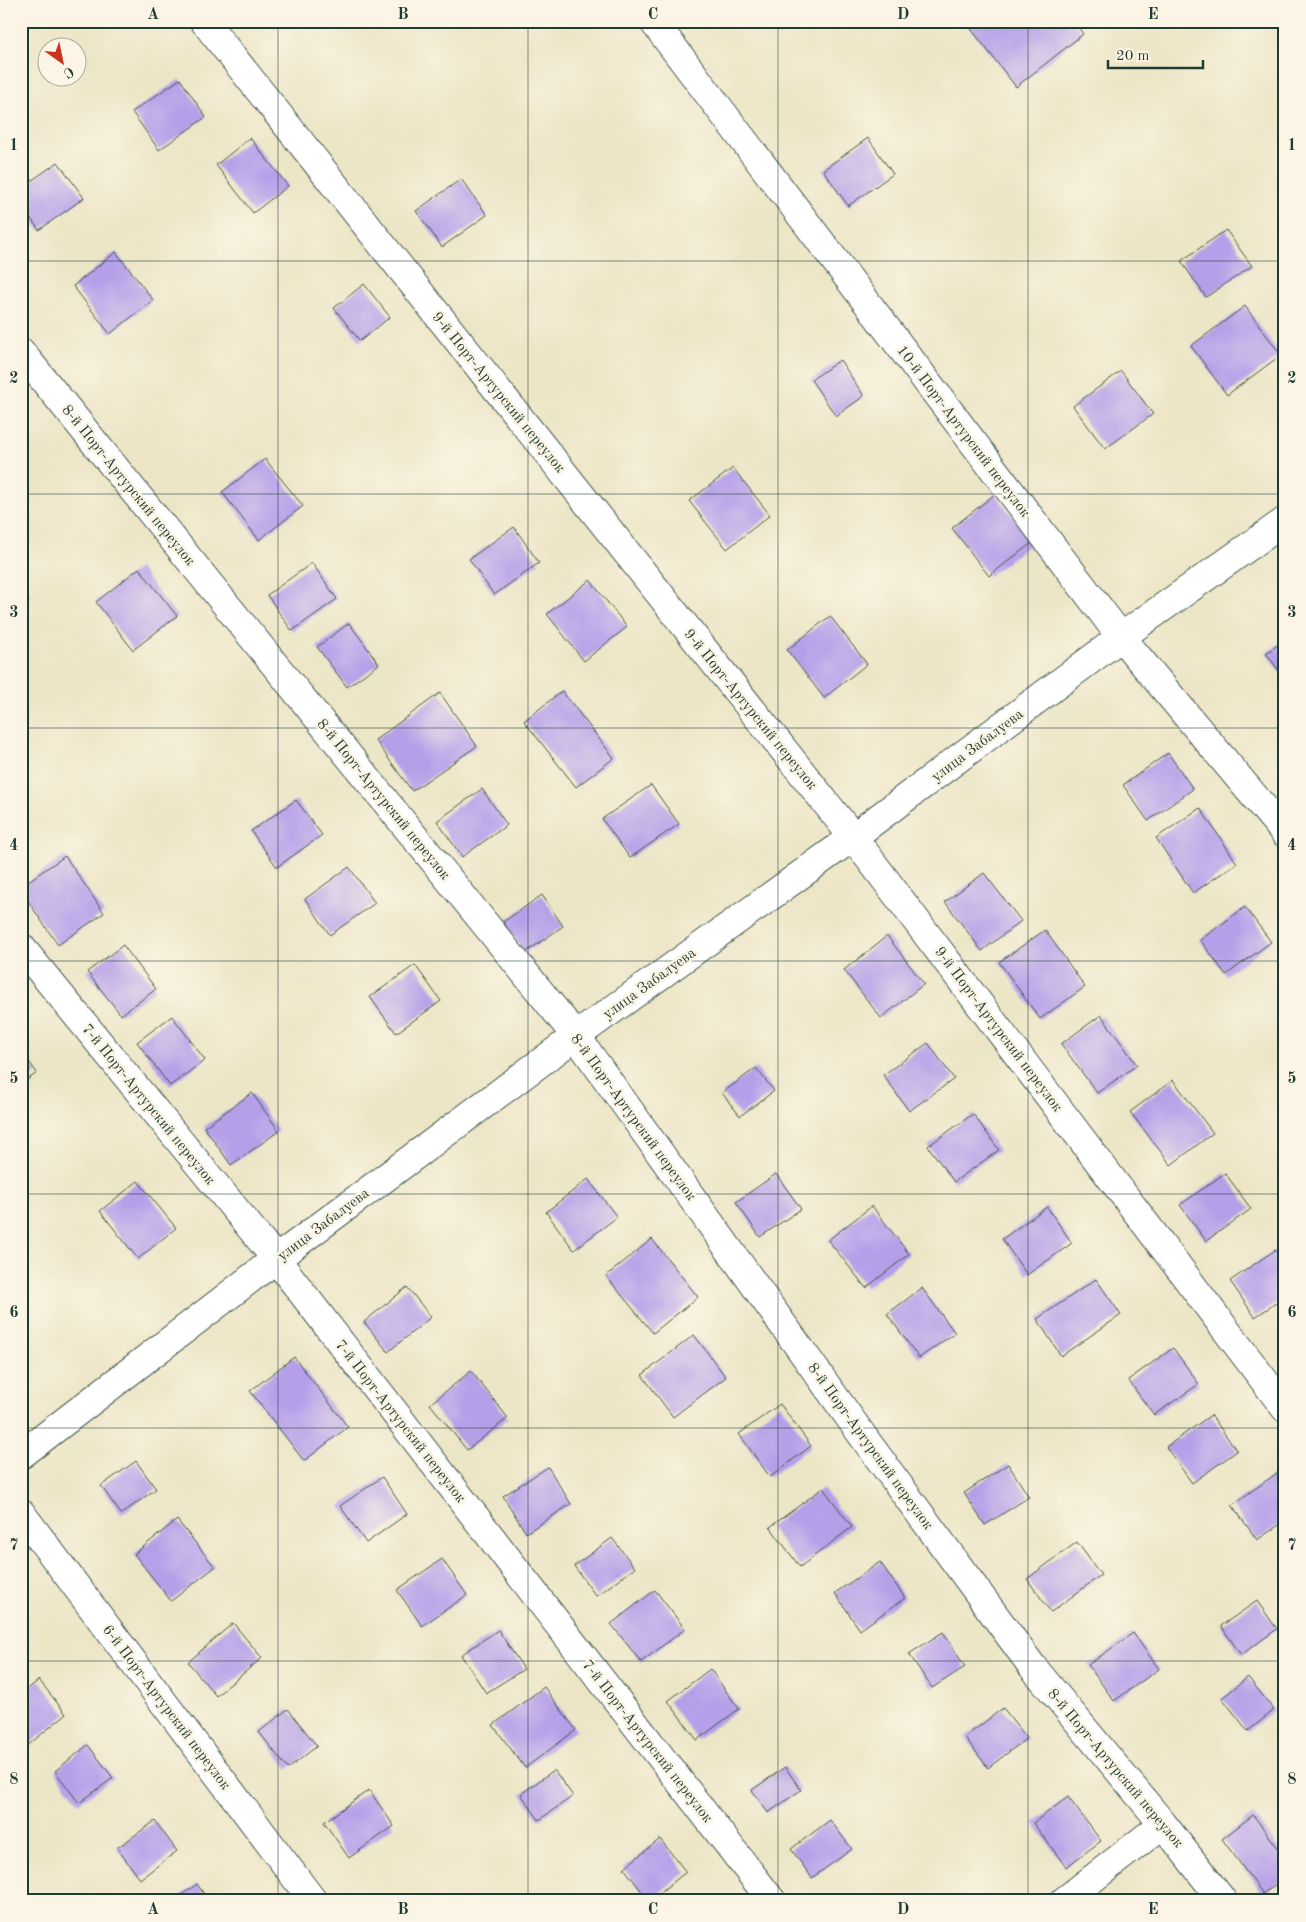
<svg xmlns="http://www.w3.org/2000/svg" width="1306" height="1922" font-family="'Old Standard TT',serif">
<rect width="100%" height="100%" fill="#fcf5e5"/>
<filter id="ink" filterUnits="userSpaceOnUse"><feTurbulence type="fractalNoise" baseFrequency=".02" numOctaves="2"/><feDisplacementMap in="SourceGraphic" scale="10" xChannelSelector="R" yChannelSelector="G"/><feConvolveMatrix kernelMatrix="1 2 1 2 8 2 1 2 1" color-interpolation-filters="sRGB"/></filter>
<filter id="wash" filterUnits="userSpaceOnUse"><feTurbulence type="fractalNoise" baseFrequency=".0096" numOctaves="4" result="noise"/><feDisplacementMap in="SourceGraphic" scale="20" xChannelSelector="R" yChannelSelector="G"/><feGaussianBlur stdDeviation="1.12" result="paint"/><feColorMatrix in="noise" values="0 0 0 0 0 0 0 0 0 0 0 0 0 0 0 0 0 1.4 0 .05"/><feComposite in="paint" operator="in"/></filter>
<g filter="url(#wash)">
<rect width="100%" height="100%" fill="#ece5c6"/>
<g id="blocks">
<path fill="#b59fe9" d="M973,21H1074L1083,34L1016,87L968,25Z
M180,79L206,117L159,150L132,112Z
M250,138L288,186L253,213L216,165Z
M868,138L893,174L848,206L823,170Z
M58,162L84,198L39,230L21,205V188Z
M461,179L487,215L442,247L416,211Z
M1226,230L1252,266L1206,297L1181,261Z
M116,252L153,300L110,334L73,286Z
M364,284L390,317L360,341L334,308Z
M1245,306L1281,355L1227,395L1191,346Z
M840,360L864,396L836,416L811,380Z
M1121,371L1153,414L1105,449L1073,406Z
M265,459L303,506L259,540L222,492Z
M733,468L770,515L727,549L689,501Z
M995,494L1033,542L989,576L952,528Z
M514,527L539,563L494,595L469,559Z
M312,563L337,599L292,631L267,595Z
M139,568L177,616L133,650L96,602Z
M590,580L627,627L584,661L547,614Z
M21,590L29,601L21,607Z
M830,616L867,664L824,698L787,650Z
M349,623L379,664L347,687L317,647Z
M1285,640V679L1266,653Z
M562,691L614,758L576,787L524,721Z
M440,693L477,746L412,791L375,740Z
M1168,753L1193,789L1148,821L1123,785Z
M651,785L679,824L630,858L602,819Z
M482,789L507,825L462,857L437,821Z
M296,800L322,835L277,867L251,831Z
M1200,808L1237,863L1193,893L1156,838Z
M65,856L104,913L58,945L21,891V886Z
M349,867L375,903L330,935L305,899Z
M984,873L1021,921L982,951L945,902Z
M542,895L563,926L525,953L503,922Z
M1245,907L1271,942L1226,975L1200,940Z
M1045,930L1085,987L1040,1019L999,962Z
M887,936L924,984L881,1018L844,970Z
M123,945L156,989L121,1015L87,972Z
M415,965L441,1001L396,1033L370,997Z
M1101,1015L1137,1065L1097,1093L1061,1044Z
M172,1016L205,1060L170,1086L137,1042Z
M928,1043L954,1079L909,1111L883,1075Z
M21,1050L37,1073L21,1084Z
M756,1068L774,1091L740,1116L722,1093Z
M1173,1080L1213,1133L1171,1165L1130,1112Z
M252,1093L279,1131L231,1165L204,1127Z
M973,1114L999,1150L954,1182L928,1146Z
M1225,1173L1251,1209L1206,1241L1180,1205Z
M776,1174L801,1209L760,1237L736,1202Z
M588,1179L617,1217L574,1250L546,1212Z
M138,1181L176,1228L138,1259L100,1211Z
M872,1206L909,1254L866,1288L828,1240Z
M1047,1207L1072,1243L1027,1275L1002,1239Z
M652,1239L698,1297L653,1333L606,1276Z
M1275,1250L1285,1263V1297L1255,1317L1230,1281Z
M1096,1279L1121,1315L1061,1356L1037,1319Z
M407,1287L431,1317L388,1352L364,1322Z
M922,1288L955,1333L919,1358L887,1314Z
M694,1335L726,1377L673,1417L642,1375Z
M1173,1348L1199,1384L1154,1415L1128,1380Z
M294,1357L348,1427L304,1461L250,1391Z
M471,1371L508,1418L467,1450L430,1404Z
M780,1404L811,1446L770,1477L739,1434Z
M1211,1415L1237,1451L1192,1483L1166,1447Z
M136,1461L156,1489L121,1514L101,1486Z
M1008,1464L1029,1497L985,1525L964,1493Z
M548,1467L571,1504L526,1533L503,1496Z
M1277,1473L1285,1484V1521L1257,1540L1232,1505Z
M382,1477L407,1514L366,1543L340,1506Z
M823,1488L852,1527L800,1567L770,1527Z
M177,1520L215,1567L171,1601L134,1554Z
M612,1538L635,1568L596,1596L574,1566Z
M1077,1542L1101,1575L1051,1612L1027,1579Z
M442,1559L467,1595L422,1626L397,1590Z
M880,1562L905,1598L860,1630L835,1593Z
M655,1590L685,1629L641,1662L611,1624Z
M1257,1601L1277,1629L1241,1655L1221,1626Z
M233,1623L262,1658L216,1696L188,1662Z
M498,1630L524,1669L486,1693L461,1655Z
M943,1632L965,1667L932,1688L909,1654Z
M1133,1633L1159,1669L1114,1701L1088,1665Z
M710,1669L739,1709L697,1740L668,1701Z
M1248,1677L1274,1710L1248,1731L1222,1698Z
M39,1680L66,1714L27,1746L21,1739V1694Z
M544,1687L576,1730L525,1768L493,1725Z
M1003,1708L1027,1738L988,1768L965,1737Z
M288,1709L317,1746L288,1769L259,1732Z
M88,1745L113,1778L79,1803L55,1771Z
M785,1767L801,1790L768,1813L752,1790Z
M554,1770L573,1796L539,1820L521,1794Z
M369,1790L394,1826L349,1858L324,1822Z
M1068,1797L1101,1841L1066,1867L1033,1823Z
M1253,1815L1285,1857V1877L1263,1894L1222,1839Z
M830,1820L852,1849L812,1878L791,1849Z
M155,1821L177,1851L140,1879L117,1848Z
M660,1839L686,1872L649,1901L624,1868Z
M197,1884L209,1901H173Z"/>
</g>
</g>
<g filter="url(#ink)">
<use href="#blocks" fill-opacity="0" stroke="#3e564a" stroke-width="1"/>
<g fill="none" stroke-linecap="round" stroke-linejoin="round">
<g stroke="#3e564a" stroke-width="30">
<path id="street" d="M204,21L853,837L1285,1408
M653,21L1121,637L1285,833
M21,352L576,1036L867,1442L1032,1666L1163,1824L1223,1901
M21,947L276,1259L772,1901
M21,1455L276,1259L576,1036L853,837L1121,637L1285,521
M21,1513L313,1901
M1064,1901L1163,1824"/>
</g>
<use href="#street" stroke="#fff" stroke-width="28"/>
</g>
</g>
<path fill="none" stroke="#1f3d34" stroke-width="1" stroke-opacity="0.55" d="M278,21V1901M528,21V1901M778,21V1901M1028,21V1901M21,261H1285M21,494H1285M21,728H1285M21,961H1285M21,1194H1285M21,1428H1285M21,1661H1285"/>
<g text-anchor="middle" stroke-width="5" stroke-linejoin="round" paint-order="stroke">
<g font-size="15" fill="#1f3d34" stroke="#fcf5e5">
<text transform="translate(499 392) rotate(51)" y="5">9-й Порт-Артурский переулок</text>
<text transform="translate(964 431) rotate(53)" y="5">10-й Порт-Артурский переулок</text>
<text transform="translate(129 485) rotate(51)" y="5">8-й Порт-Артурский переулок</text>
<text transform="translate(751 709) rotate(51)" y="5">9-й Порт-Артурский переулок</text>
<text transform="translate(977 745) rotate(-37)" y="5">улица Забалуева</text>
<text transform="translate(384 799) rotate(51)" y="5">8-й Порт-Артурский переулок</text>
<text transform="translate(649 983) rotate(-36)" y="5">улица Забалуева</text>
<text transform="translate(999 1029) rotate(53)" y="5">9-й Порт-Артурский переулок</text>
<text transform="translate(149 1104) rotate(51)" y="5">7-й Порт-Артурский переулок</text>
<text transform="translate(634 1117) rotate(54)" y="5">8-й Порт-Артурский переулок</text>
<text transform="translate(323 1224) rotate(-37)" y="5">улица Забалуева</text>
<text transform="translate(401 1421) rotate(52)" y="5">7-й Порт-Артурский переулок</text>
<text transform="translate(871 1446) rotate(54)" y="5">8-й Порт-Артурский переулок</text>
<text transform="translate(167 1707) rotate(53)" y="5">6-й Порт-Артурский переулок</text>
<text transform="translate(648 1741) rotate(52)" y="5">7-й Порт-Артурский переулок</text>
<text transform="translate(1116 1768) rotate(50)" y="5">8-й Порт-Артурский переулок</text>
</g>
</g>
<rect width="1306" height="1922" fill="none" stroke="#fcf5e5" stroke-width="55"/>
<g transform="translate(62 62) rotate(147)"><circle r="24" fill="#fcf5e5" stroke="#a4ab9e"/>
<path d="M0-4L9 19L0 12L-9 19Z" fill="#c8321e"/>
<text y="-8" font-size="14" font-weight="bold" text-anchor="middle" fill="#1f3d34">С</text>
</g>
<path d="M1108 60v8h95v-8" fill="none" stroke="#1f3d34" stroke-width="2.5"/>
<text x="1116" y="60" font-size="15" fill="#1f3d34" stroke="#fcf5e5" stroke-width="4" paint-order="stroke">20 m</text>
<rect x="28" y="28" width="1250" height="1866" fill="none" stroke="#1f3d34" stroke-width="2"/>
<g font-size="16" text-anchor="middle" font-weight="bold" fill="#1f3d34">
<text x="153" y="19">A</text>
<text x="403" y="19">B</text>
<text x="653" y="19">C</text>
<text x="903" y="19">D</text>
<text x="1153" y="19">E</text>
<text x="14" y="150">1</text>
<text x="1292" y="150">1</text>
<text x="14" y="383">2</text>
<text x="1292" y="383">2</text>
<text x="14" y="617">3</text>
<text x="1292" y="617">3</text>
<text x="14" y="850">4</text>
<text x="1292" y="850">4</text>
<text x="14" y="1083">5</text>
<text x="1292" y="1083">5</text>
<text x="14" y="1317">6</text>
<text x="1292" y="1317">6</text>
<text x="14" y="1550">7</text>
<text x="1292" y="1550">7</text>
<text x="14" y="1784">8</text>
<text x="1292" y="1784">8</text>
<text x="153" y="1914">A</text>
<text x="403" y="1914">B</text>
<text x="653" y="1914">C</text>
<text x="903" y="1914">D</text>
<text x="1153" y="1914">E</text>
</g>
</svg>
